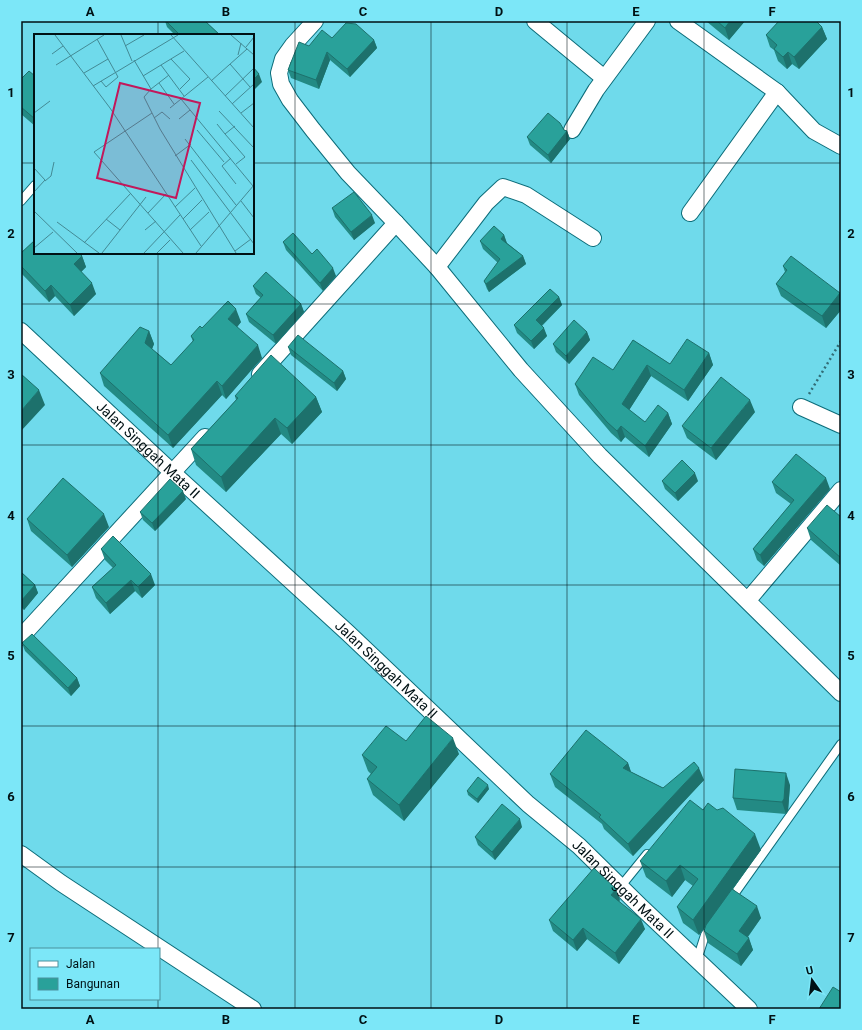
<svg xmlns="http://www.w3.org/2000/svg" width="862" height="1030" font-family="Roboto,sans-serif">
<rect width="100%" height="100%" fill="#6fdaeb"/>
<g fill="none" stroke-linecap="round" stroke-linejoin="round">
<g stroke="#0c6c79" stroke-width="10">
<path id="lane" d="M21,201L35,185
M621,886L647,854
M730,900L841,744
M697,960L705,935L711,926"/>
</g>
<g stroke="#0c6c79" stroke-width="18">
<g id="street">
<path d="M315,21L293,45L283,59L279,73L281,84L290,100L313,130L348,173L396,223L437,267L521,370L600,456L841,693"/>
<path d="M535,21L604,78"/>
<path d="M678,21L777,92L814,131L841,146"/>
<path d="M572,130L596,90L647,21"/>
<path d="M690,213L777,92"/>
<path d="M437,267L486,203L503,187L526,195L593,238"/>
<path id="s1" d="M21,331L173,473L348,633L528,804L579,846L640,906L749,1009"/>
<path d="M260,374L396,223"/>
<path d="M801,407L841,425"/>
<path d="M748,600L841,490"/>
<path d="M21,637L205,437"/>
<path d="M21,854L61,883L253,1009"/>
</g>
</g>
<path stroke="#326c75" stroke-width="2.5" stroke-dasharray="2 3" stroke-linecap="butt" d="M809,394L841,341"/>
<use href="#lane" stroke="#fff" stroke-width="8"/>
<use href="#street" stroke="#fff" stroke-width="16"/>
</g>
<path fill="#238a84" d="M165,21H205L220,35H175L167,27Z
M706,21H745L729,40Z
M822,27L827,39L799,69L792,64L787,69L778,61L774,50L770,47L766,35Z
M332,38L374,40L377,48L350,77L330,60L319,89L291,78L288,70L309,46Z
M35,76V126L21,114V79Z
M564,130L567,131L570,139L551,163L530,145L527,137Z
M332,208L375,223L354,240L335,217Z
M504,235L507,243L523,256L526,264L489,292L487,289L484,281L498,263L483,249L480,241Z
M283,242L312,254L336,276L323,291L286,250Z
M21,253L82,256L86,267L81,272L96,294L74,316L55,296L49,302L21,273Z
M783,266L840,293L841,310L826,328L781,296L776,284L785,272Z
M253,286L301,304L304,312L276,344L249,322L246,314L261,298L256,294Z
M559,297L562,305L542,326L547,336L534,349L517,333L514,325Z
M241,322L237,327L262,358L226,399L222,395L173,448L104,386L100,373L149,331L154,344L152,349L171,365L193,342L191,336L202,328Z
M587,332L590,340L569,364L556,352L553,344Z
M633,340L670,364L709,353L713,365L688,401L651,376L629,410L645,422L668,413L672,424L649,457L625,437L621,442L611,433L579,395L575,384L613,370Z
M288,347L343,371L346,379L337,391L291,355Z
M235,396L316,397L322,412L292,444L281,434L226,492L196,465L191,449L236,400Z
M755,412L716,460L687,438L682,426Z
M662,481H698L678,501L665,489Z
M772,482L830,489L764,566L757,560L753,549L791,504L776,493Z
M186,499L155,531L143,520L140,512Z
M841,517V566L811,540L807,528Z
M27,519L109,527L72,567L31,531Z
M101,549L155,585L142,598L135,591L110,614L96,598L92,587L113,568L105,560Z
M21,572L35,585L38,593L24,610L21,607Z
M22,643L77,678L80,686L71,696L25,651Z
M406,741L459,754L404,821L373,795L367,779L371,774L368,771L362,755Z
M628,763L631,772L663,788L704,780L633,856L604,829L602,824L555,787L550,774Z
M790,785L788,811L786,814L737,810L733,798Z
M489,789L478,803L468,795L467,791Z
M703,810L761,850L733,889L761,918L748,937L753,950L741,966L708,943L704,931L705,927L699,935L683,923L677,907L693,886L685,880L672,897L646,877L640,861Z
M522,827L495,860L478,845L475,837Z
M620,900L619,901L645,929L619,964L587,939L577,951L553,931L549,920Z"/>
<path fill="#1d716c" d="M730,21H745L729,40L725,28Z
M822,27L827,39L799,69L794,57Z
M374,40L377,48L350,77L347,69Z
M327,52L330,60L319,89L316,80Z
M788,52L792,64L787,69L783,57Z
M259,74L262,82L253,91V80Z
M567,131L570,139L551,163L548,155Z
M372,215L375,223L354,240L351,232Z
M504,235L507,244L501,239Z
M82,256L86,267L78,275L74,264Z
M523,256L526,264L489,292L486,284Z
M333,268L336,276L323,291L320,283Z
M92,283L96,294L74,316L70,305Z
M51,285L55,296L49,302L45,291Z
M840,293L841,310L826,328L822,316Z
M559,297L562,305L539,328L536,320Z
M301,304L304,312L276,344L273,335Z
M236,309L241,322L233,332L228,319Z
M544,328L547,336L534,349L531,341Z
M149,331L154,344L149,356L145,343Z
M587,332L590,340L569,364L566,356Z
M258,345L262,358L226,399L222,386Z
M709,353L713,365L688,401L684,390Z
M647,365L651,376L626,415L622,404Z
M343,371L346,379L337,391L334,383Z
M217,381L222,395L173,448L168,435Z
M39,390L45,405L21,431V411Z
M316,397L322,412L292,444L287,428Z
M750,400L755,412L716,460L711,448Z
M668,413L672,424L649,457L645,446Z
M275,418L281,434L226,492L221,477Z
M621,426L625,437L621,442L617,431Z
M695,473L698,481L678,501L675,493Z
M826,478L830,489L764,566L760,555Z
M183,491L186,499L155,531L152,523Z
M104,514L109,527L72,567L67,555Z
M151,574L155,585L142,598L138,587Z
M131,580L135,591L110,614L106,603Z
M35,585L38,593L24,610L21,601Z
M77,678L80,686L71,696L68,688Z
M453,738L459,754L404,821L399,805Z
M628,763L632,775L623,768Z
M699,768L704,780L633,856L628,844Z
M786,773L790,785L788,811L786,814L782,802Z
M488,785L489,789L478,803L477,799Z
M520,819L522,827L495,860L492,852Z
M755,834L761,850L699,935L693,920Z
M680,865L685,880L672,897L666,881Z
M616,889L620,900L615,906L611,895Z
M757,906L761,918L743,943L739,931Z
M641,919L645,929L619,964L615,953Z
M583,928L587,939L577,951L573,940Z
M749,938L753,950L741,966L737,954Z"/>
<path fill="#29a19a" stroke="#1d716c" d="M166,21H205L220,35H180Z
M717,21H730L725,28Z
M779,21H816L822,27L794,57L788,52L783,57L774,49L777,45L766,35Z
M346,23L356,24L374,40L347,69L327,52L316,80L288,70L299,42L309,46L322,30L332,38Z
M253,67L259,74L253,80Z
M29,71L35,76V119L21,107V79Z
M548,113L560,123L564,130L567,131L548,155L527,137Z
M354,192L372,215L351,232L332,208Z
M494,226L504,235L501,239L523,256L486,284L484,281L500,259L480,241Z
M293,233L312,254L317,249L333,268L320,283L283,242Z
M35,240V253H79L82,256L74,264L92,283L70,305L51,285L45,291L21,266V253Z
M791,256L840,293L822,316L776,284L787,270L783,266Z
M266,272L301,304L273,335L246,314L263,295L253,286Z
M550,289L559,297L536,320L544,328L531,341L514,325Z
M228,301L236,309L228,319L258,345L222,386L217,381L168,435L100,373L140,327L149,331L145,343L171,365L194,340L191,336L200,326L202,328Z
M574,320L587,332L566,356L553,344Z
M298,335L343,371L334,383L288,347Z
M687,339L709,353L684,390L647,365L622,404L645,422L658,405L668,413L645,446L621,426L617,431L607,422L575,384L593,357L613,370L633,340L670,364Z
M271,355L316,397L287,428L275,418L221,477L191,449L238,398L235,396Z
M21,374L39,390L21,411Z
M721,377L750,400L711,448L682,426Z
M796,454L826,478L760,555L753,549L794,500L772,482Z
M682,460L695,473L675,493L662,481Z
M63,478L104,514L67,555L27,519Z
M170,479L183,491L152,523L140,512Z
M827,505L841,517V558L807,528Z
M113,536L151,574L138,587L131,580L106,603L92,587L116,565L101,549Z
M21,572L35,585L21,601Z
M32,634L77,678L68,688L22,643Z
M426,716L453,738L399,805L367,779L377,767L362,755L386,726L406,741Z
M586,730L628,763L623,768L663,788L694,762L699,768L628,844L599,817L601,815L550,774Z
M735,769L786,773L784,799L782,802L733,798Z
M478,777L488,785L477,799L467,791Z
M690,800L703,810L708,803L717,810L723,808L755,834L693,920L677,907L698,879L680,865L666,881L640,861Z
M502,804L520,819L492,852L475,837Z
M594,868L616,889L611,895L641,919L615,953L583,928L573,940L549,920Z
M732,889L757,906L739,931L749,938L737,954L704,931L706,925Z
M833,987L841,992V1009H819Z"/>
<path fill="none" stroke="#001114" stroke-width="1" stroke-opacity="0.55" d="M158,21V35M295,21V1009M431,21V1009M567,21V1009M704,21V1009M21,163H35M253,163H841M158,253V949M21,304H841M21,445H841M21,585H841M21,726H841M21,867H841M158,999V1009"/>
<g text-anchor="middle" stroke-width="3" stroke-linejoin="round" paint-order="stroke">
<g font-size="14" fill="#001114" stroke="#7ce7f8">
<text dy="5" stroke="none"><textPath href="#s1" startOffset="174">Jalan Singgah Mata II</textPath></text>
<text dy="5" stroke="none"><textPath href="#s1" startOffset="498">Jalan Singgah Mata II</textPath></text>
<text dy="5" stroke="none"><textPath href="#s1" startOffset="821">Jalan Singgah Mata II</textPath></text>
</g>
</g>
<g transform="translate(34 34)">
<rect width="220" height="220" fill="#6fdaeb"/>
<path fill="none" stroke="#438a95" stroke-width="1" d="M21,1L76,74L167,212M87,1L98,27M137,1L220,94M197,1L220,21M63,5L84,43L72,53L67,47M91,12L110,1M212,13L220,3M18,20L29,12M204,21L207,9M137,25L156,45L146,55M100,26L117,55L110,63L126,95L202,219M196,30L216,53M22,31L70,1M127,31L150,62M50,39L74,25M109,42L150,17M177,47L213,15M125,49L140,70M59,52L144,1M117,55L135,41M191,62L219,35M147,65L219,152M198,70L220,50M136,74L174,43M185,77L220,114M0,79L16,67M118,79L60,118L149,219M207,79L220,69M120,84L128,78L136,85M145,85L156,76M183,90L191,100L201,92M163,96L190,128M191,100L211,123L202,130M151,105L202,171M141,122L157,110M197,124L188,132L202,150M157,126L220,210M0,134L11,146L0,158M11,147L17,142L20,128M207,167L220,184M141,173L161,154M0,177L43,219M114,179L132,160M72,185L86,196M149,185L168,166M23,188L65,219M111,196L122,187M156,196L175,178M50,209L97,159M0,214L19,198M201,217L217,205M68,219L112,163M110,219L146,181M123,219L136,206M162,219L220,151"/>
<path fill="#c2185b" fill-opacity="0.15" stroke="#c2185b" stroke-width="2" d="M86,49L166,69L142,164L63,144Z"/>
<rect width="220" height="220" fill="none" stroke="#001114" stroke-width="2"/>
</g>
<rect width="862" height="1030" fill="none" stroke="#7ce7f8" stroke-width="44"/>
<rect x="30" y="948" width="130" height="52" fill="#7ce7f8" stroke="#4a919d"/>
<rect x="38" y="961" width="20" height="6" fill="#ffffff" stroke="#4a919d"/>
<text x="66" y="968" font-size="12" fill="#001114">Jalan</text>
<rect x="38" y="978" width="20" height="12" fill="#29a19a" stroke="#4a919d"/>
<text x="66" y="988" font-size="12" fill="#001114">Bangunan</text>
<g transform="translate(812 980) rotate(346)" stroke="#7ce7f8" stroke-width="3" paint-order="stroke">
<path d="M0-3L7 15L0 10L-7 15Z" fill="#001114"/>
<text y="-6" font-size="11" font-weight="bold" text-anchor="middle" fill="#001114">U</text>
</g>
<rect x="22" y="22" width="818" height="986" fill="none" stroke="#001114" stroke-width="1.5"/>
<g font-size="13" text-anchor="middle" font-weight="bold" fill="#001114">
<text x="90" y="16">A</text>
<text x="226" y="16">B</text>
<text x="363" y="16">C</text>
<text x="499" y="16">D</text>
<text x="636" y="16">E</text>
<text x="772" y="16">F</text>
<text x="11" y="97">1</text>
<text x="851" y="97">1</text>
<text x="11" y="238">2</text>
<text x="851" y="238">2</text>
<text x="11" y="379">3</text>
<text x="851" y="379">3</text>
<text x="11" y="520">4</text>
<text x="851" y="520">4</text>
<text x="11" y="660">5</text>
<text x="851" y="660">5</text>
<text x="11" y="801">6</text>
<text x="851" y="801">6</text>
<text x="11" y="942">7</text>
<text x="851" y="942">7</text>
<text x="90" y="1024">A</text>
<text x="226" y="1024">B</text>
<text x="363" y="1024">C</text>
<text x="499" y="1024">D</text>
<text x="636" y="1024">E</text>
<text x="772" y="1024">F</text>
</g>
</svg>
